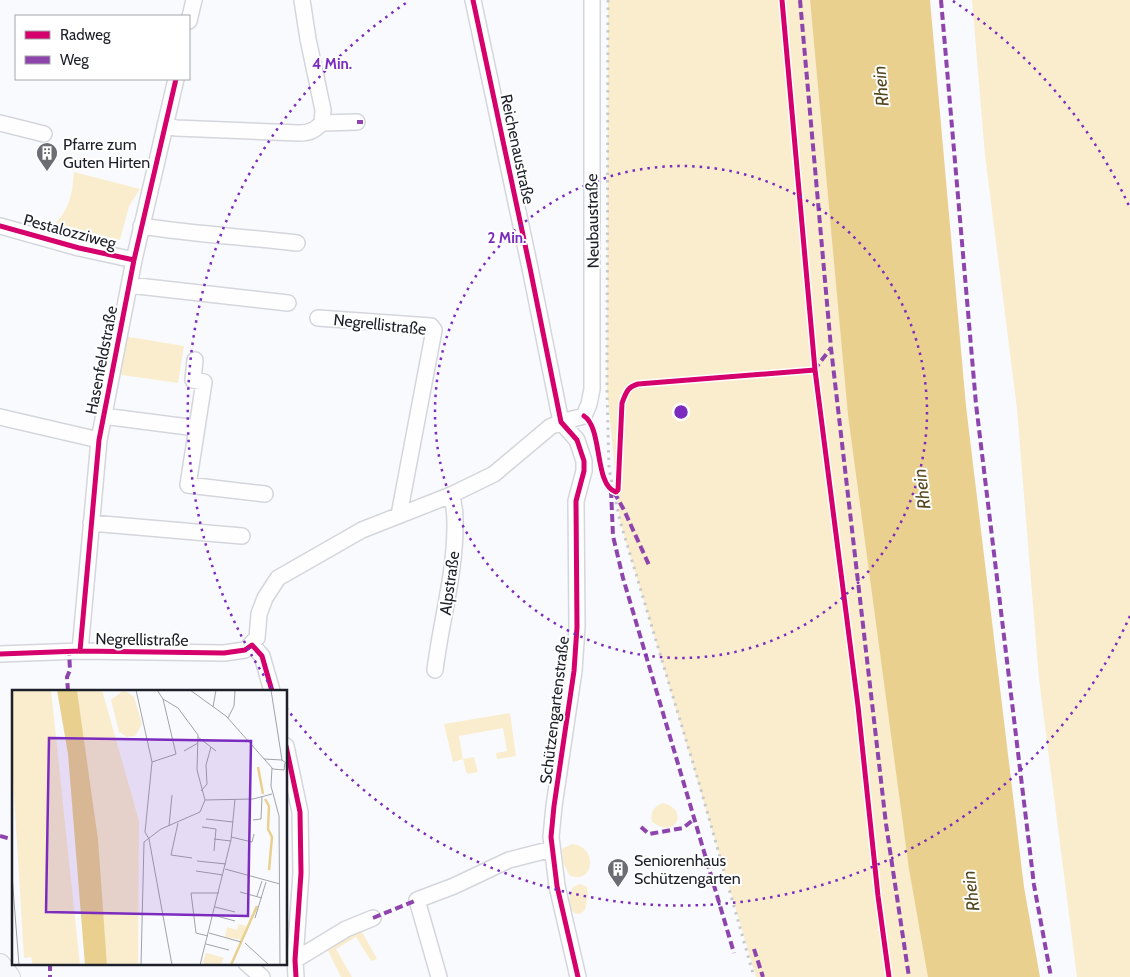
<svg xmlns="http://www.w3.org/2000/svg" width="1130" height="977" font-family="Cabin,sans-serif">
<rect width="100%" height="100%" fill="#f9fafe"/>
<path fill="#faedcd" d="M608,0H810L829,207L929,977H756L620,521L607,390Z
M972,0H1130V977H1077L1039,679L1017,409L985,155Z
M74,172L140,189L129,206L120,240L56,223C71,206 72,193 74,172Z
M123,336L184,346L178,383L115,374Z
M510,713L516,756L497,759L496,753L507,751L503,728L459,736L463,759L474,757L478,772L468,774L466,772L463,759L453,762L444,724Z
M663,803C690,810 676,840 652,822C650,812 654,806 663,803Z
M572,844C600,847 593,887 569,875L563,862L562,849Z
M580,884L587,887L588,895L585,910L580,914H576C567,908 568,896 573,887Z
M360,928L377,959L371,961L356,937L336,949L352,977H341L325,945Z"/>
<path fill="#e9d08e" d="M810,0H930L966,406L1024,887L1040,977H928L909,869L848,415Z"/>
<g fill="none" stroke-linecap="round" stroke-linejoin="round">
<g stroke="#d4d6dc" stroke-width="18">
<path id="minor" d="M473,0L530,268L561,422
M189,21L194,0
M0,123L44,134
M322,123L357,122
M165,125L176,128L299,133C310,133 315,130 322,123L323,110L308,39L302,0
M0,226L79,248L134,260
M141,226C193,234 245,237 297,243
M129,285L288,303
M318,318L431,326L434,330L399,515
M195,360L193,380L204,382L188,485L265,494
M103,416L196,428
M0,417L99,440
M561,422L577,440L584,461V471L576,501L577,627L574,671L554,806L551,837L557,886L578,977
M91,523L242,536
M252,645L262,656L272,691
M80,651L99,440L134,260L176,79
M0,654L80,651L224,653L245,650L257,638L259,614L265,598L278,578L362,530L451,495L494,474L550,427L561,422L584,416L589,404L592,389V0
M435,670C441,621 455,575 455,525C455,515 455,505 451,495
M286,746L300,812L301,873L295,960L296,977
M295,960L346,929L373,918
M246,963L262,977
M439,977L417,900L454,886L509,860L552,849"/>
</g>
<g stroke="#d4d5d8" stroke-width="22">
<path id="major" d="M0,964L10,977"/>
</g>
<use href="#minor" stroke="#fefeff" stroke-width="15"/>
<use href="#major" stroke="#f7f8fb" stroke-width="20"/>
<path stroke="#c8c9ca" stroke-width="3" stroke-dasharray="2.5 5" stroke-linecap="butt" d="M608,0L607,390L609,469L620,521L699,783L754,977"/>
<path stroke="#8e44ad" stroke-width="4" stroke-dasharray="8 4" stroke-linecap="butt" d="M800,0L831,348L886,824L909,977
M941,0L976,404L1034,885L1051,977
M357,122H363
M814,370L831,348
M611,490L613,536L623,578L734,953
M614,492L624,510L649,565
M68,691L67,677L70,670L69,651
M641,827L649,834L683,828L693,820
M0,836L14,840
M373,918L417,900
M754,949L763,977
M50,963V977"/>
<g stroke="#fff" stroke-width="8">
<path id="cycleway" d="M473,0L530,268L561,422L577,440L584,461V471L576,501L577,627L574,671L554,806L551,837L557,886L578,977
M782,0L815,370L858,706L878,896L889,977
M0,226L79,248L134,260
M584,416C603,428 594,486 616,492L618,490L622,403C626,393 627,387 638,384L815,370
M80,651L99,440L134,260L176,79
M0,654L80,651L224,653L245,650L252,645L262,656L272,691
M286,746L300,812L301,873L295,960L296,977"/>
</g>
<use href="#cycleway" stroke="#d6006c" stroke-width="5"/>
</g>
<g fill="none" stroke="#7b2cbf" stroke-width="2.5" stroke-dasharray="2.5 5">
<circle cx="681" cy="412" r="246"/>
<path d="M1130 616A493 493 0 0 1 287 709M272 688A493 493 0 0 1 409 1M953 1A493 493 0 0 1 1130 208"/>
</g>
<defs>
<g id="building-pin" transform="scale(1.125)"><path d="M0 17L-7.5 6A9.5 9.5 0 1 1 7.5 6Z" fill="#6b6c74" stroke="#fff"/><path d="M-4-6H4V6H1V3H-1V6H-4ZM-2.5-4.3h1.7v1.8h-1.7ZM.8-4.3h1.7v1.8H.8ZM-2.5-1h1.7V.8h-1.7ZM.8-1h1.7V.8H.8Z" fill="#fff"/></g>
</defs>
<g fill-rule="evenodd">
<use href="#building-pin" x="47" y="153"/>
<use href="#building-pin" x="618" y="869"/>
</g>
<g text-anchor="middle" stroke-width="4" stroke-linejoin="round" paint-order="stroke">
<g font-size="16" fill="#1e2029" stroke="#fff" text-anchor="start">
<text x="63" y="150">Pfarre zum<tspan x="63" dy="18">Guten Hirten</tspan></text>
<text x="634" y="866">Seniorenhaus<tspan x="634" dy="18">Schützengarten</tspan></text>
</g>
<g font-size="16" fill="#1e2029" stroke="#fff">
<text transform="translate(518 149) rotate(78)" y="6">Reichenaustraße</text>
<text transform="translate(592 221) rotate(-91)" y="6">Neubaustraße</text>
<text transform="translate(70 231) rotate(15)" y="6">Pestalozziweg</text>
<text transform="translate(380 324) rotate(6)" y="6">Negrellistraße</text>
<text transform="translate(101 360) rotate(-79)" y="6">Hasenfeldstraße</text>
<text transform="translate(449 583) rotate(-82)" y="6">Alpstraße</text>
<text transform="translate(142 639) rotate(1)" y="6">Negrellistraße</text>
<text transform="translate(554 710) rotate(-83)" y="6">Schützengartenstraße</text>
</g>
<g font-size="18" font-style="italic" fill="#53451c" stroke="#fff">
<text transform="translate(881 86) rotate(-95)" y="6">Rhein</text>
<text transform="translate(922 489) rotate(-97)" y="6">Rhein</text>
<text transform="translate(971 891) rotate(-97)" y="6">Rhein</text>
</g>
</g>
<g transform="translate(12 690)">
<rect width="275" height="275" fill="#f9fafe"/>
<path d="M0,0H39L68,275H21L19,267L12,268L0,72ZM65,0H90L127,131L126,275H95L84,134ZM112,0L122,7L130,34L123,46L115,47L107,42L99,10ZM227,234L234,236L230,250L213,247L215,237L225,240ZM194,263H195L212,268L208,275H194L191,272Z" fill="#faedcd"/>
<path d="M45,0H65L86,149L95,275H73L56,64Z" fill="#e9d08e"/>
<path fill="none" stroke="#e9d08e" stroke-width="2.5" d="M246,77L251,104M253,109L257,116L256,139L260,147L257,180M219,275L245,216"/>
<path fill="none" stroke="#a1a3a9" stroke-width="1" d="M124,0L140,72L133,142L137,149L160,275M145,0L151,9L166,18L186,45L185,80L193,110M178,0L214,26L261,79L272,80L273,73M259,0L270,70M201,17L204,0M216,28L222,16L223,0M186,47L204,61M172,61L186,53M252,69L270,70L275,74M140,72L164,64L151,9M260,78L259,96L267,126L268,275M189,101L195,94L194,75L199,57M193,110L241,109L260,104M194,129L221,132M241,130L249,129L250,107M166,133L159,165L180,168M157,136L160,105M190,137L204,139L202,161M219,147L240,152L242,144M202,149L219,151M185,171L214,174M213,179L268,194M184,181L211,185M0,185L7,275M228,202L250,208M245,206L250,191M203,217L223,222M201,225L223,231M243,228L254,192M197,243L229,252M196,246L184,243L179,203H207M233,253L257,275M194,254L217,260M129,275L132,152L149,139L188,122L193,110M188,275L219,150L223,109"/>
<path fill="#7b2cbf" fill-opacity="0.15" stroke="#7b2cbf" stroke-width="2.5" d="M37,48L239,51L236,226L34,222Z"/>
<rect width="275" height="275" fill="none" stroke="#1e2029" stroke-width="2.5"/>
</g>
<circle cx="681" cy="412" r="8" fill="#7b2cbf" stroke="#fff" stroke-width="2.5"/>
<g font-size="15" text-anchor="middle" font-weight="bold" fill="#7b2cbf" stroke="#fff" stroke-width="4" stroke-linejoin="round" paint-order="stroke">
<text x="332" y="69">4 Min.</text>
<text x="507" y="243">2 Min.</text>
</g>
<rect x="15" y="15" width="175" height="65" fill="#ffffff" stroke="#a5a6a9"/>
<rect x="25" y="31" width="25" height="8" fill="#d6006c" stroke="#a5a6a9"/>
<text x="60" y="40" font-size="15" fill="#1e2029">Radweg</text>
<rect x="25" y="56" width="25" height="8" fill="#8e44ad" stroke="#a5a6a9"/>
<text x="60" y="65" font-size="15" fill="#1e2029">Weg</text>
</svg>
